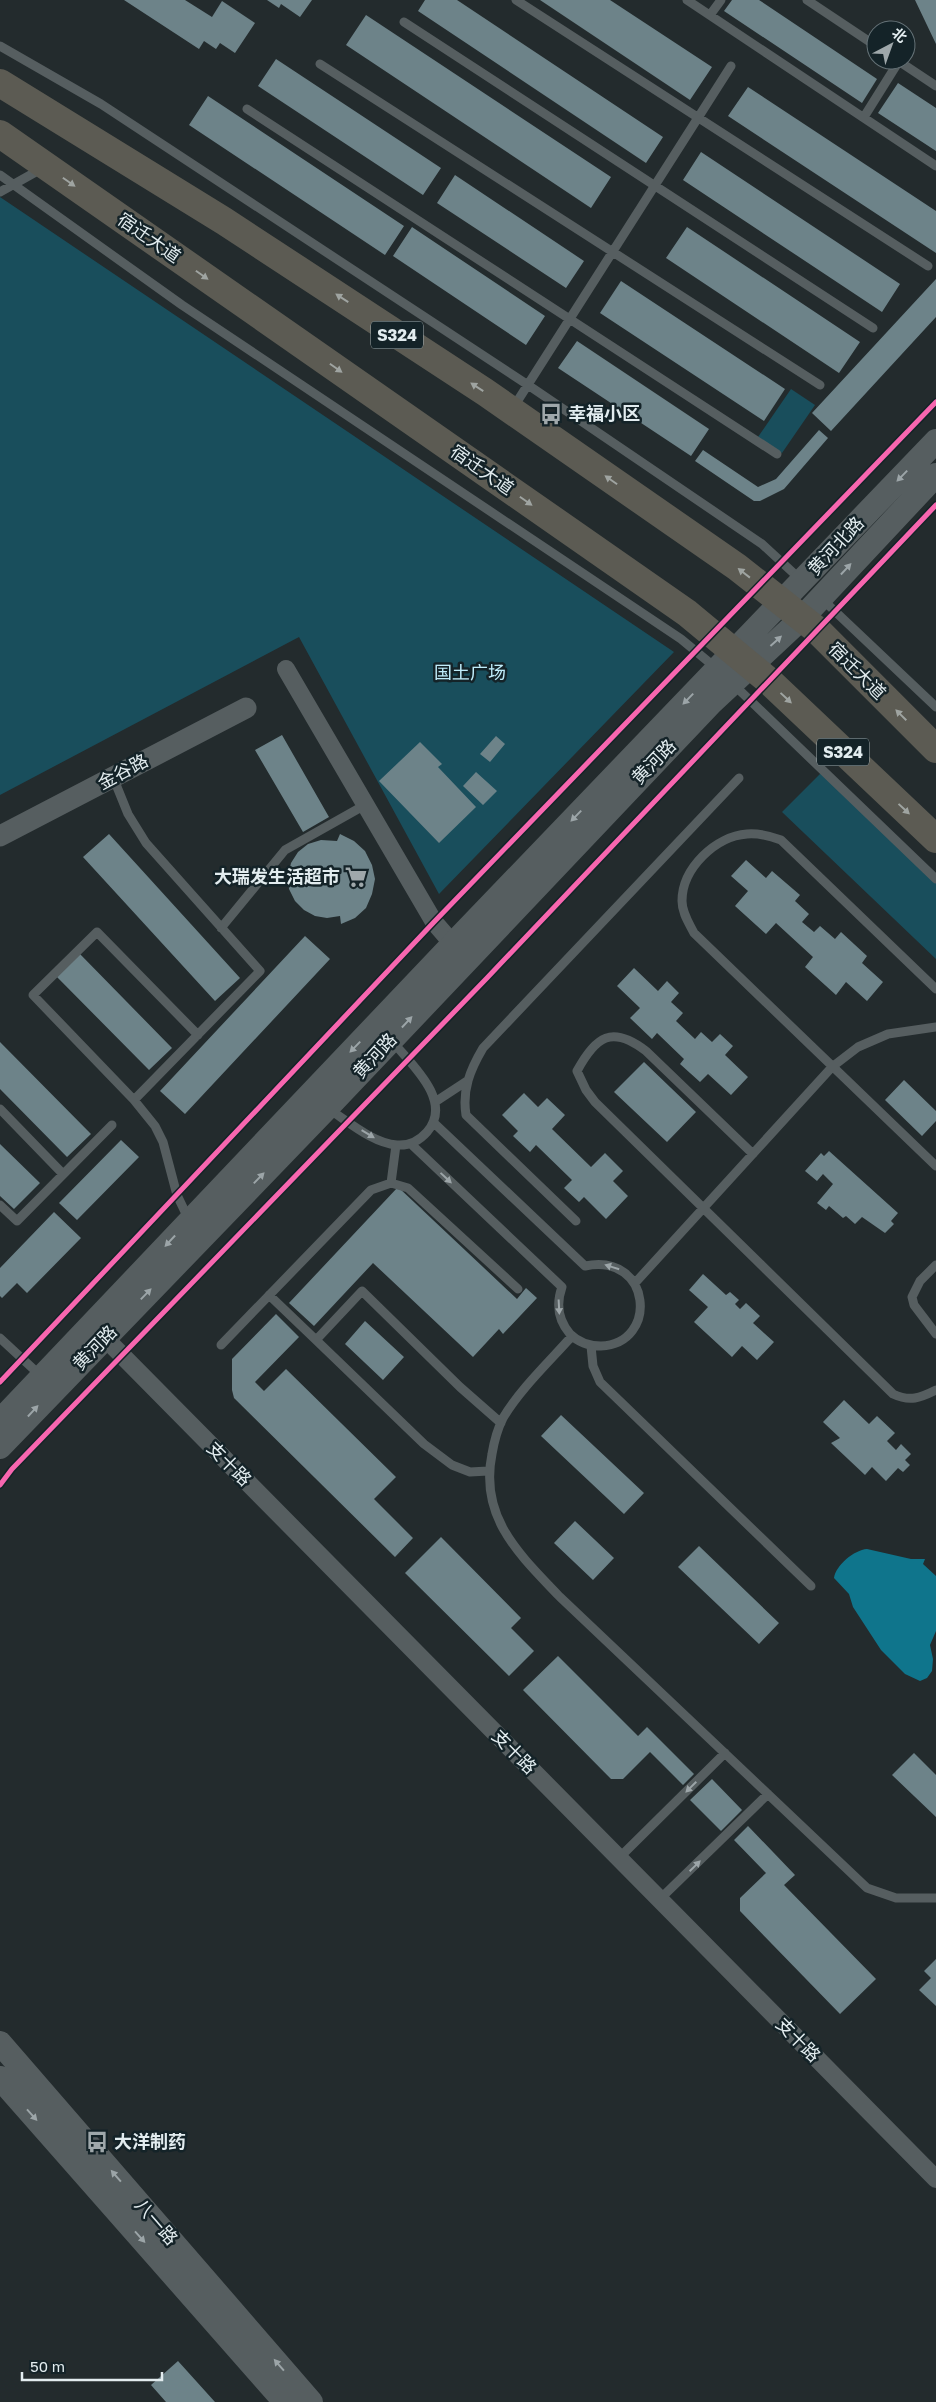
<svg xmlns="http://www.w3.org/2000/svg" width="936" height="2402" font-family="'Golos Text','Noto Sans SC',sans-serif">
<rect width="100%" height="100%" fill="#232b2d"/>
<path fill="#194e5c" d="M0,197L674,652L439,894L299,637L0,795Z
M791,389L815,405L782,453L758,437Z
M823,771L936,879V959L782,812Z"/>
<path fill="#0f758c" d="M867,1549L911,1559H925L923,1564L936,1576V1631L930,1645L933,1659L932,1671L927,1678L920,1681L905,1674L881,1650L853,1607L849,1594L834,1578C836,1565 854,1550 867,1549Z"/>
<path fill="#6d8389" d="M124,0H185L212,17L222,1L255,23L235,53L220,43L216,49L204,41L199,49Z
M267,0H312L300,17L281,4L279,8Z
M425,0H457L663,137L646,163L418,11Z
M540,0H610L712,67L690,100Z
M732,0H759L877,79L862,103L724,11Z
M915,0H936V44Z
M366,15L611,177L591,208L346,45Z
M276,59L441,168L423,195L258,86Z
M898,83L936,108V151L878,113Z
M748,87L936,211V253L728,116Z
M208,96L404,226L385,255L189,125Z
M701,152L900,284L882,312L683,180Z
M455,175L584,261L566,288L437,203Z
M412,227L545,316L526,345L393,256Z
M687,227L860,342L839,373L666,258Z
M936,279V317L831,431L812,413Z
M621,281L785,389L764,421L600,313Z
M577,341L709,429L691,456L558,368Z
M819,430L828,438L784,489L760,501H754L695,461L703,450L758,487L776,479Z
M282,735L329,817L303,832L255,750Z
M496,736L505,744L490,762L480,754Z
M420,742L442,764L438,767L476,807L439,843L379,781Z
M476,772L497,791L483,805L463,786Z
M109,834L240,978L215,1001L83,857Z
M340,834L354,841L365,851L372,865L375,879L372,894L366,908L355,918L341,924L340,916L327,918L315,916L304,910L295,901L289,889L288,876L291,863L298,852L308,844L321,840L337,841Z
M746,860L766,878L772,871L800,895L795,901L809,914L802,922L814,932L820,926L835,939L841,932L867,956L862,963L883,982L867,1001L846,982L836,995L805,967L813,957L776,923L766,934L735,906L748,891L731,876Z
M305,936L330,959L185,1114L160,1091Z
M79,953L172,1048L149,1070L56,976Z
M634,968L658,991L667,981L679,993L671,1002L683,1013L676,1021L695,1039L701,1032L712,1042L720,1034L733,1046L725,1055L748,1077L731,1095L708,1074L700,1082L680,1064L684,1059L657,1033L652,1039L630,1018L640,1008L617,986Z
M0,1042L91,1134L67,1157L0,1089Z
M644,1062L696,1112L667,1142L614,1092Z
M904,1080L936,1111V1121L922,1136L885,1100Z
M524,1093L538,1107L547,1098L565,1115L552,1129L591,1167L605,1153L623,1171L613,1181L628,1196L606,1219L584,1197L579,1202L564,1188L572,1180L536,1145L530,1152L513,1136L518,1131L502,1115Z
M121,1140L139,1157L77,1220L59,1203Z
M0,1144L40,1183L14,1209L0,1196Z
M829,1151L898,1213L891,1221L894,1224L885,1233L862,1217L855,1224L846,1216L843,1218L829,1206L826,1210L817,1203L833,1184L823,1174L817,1181L805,1171L821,1153L824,1156Z
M398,1187L517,1299L526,1288L537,1298L503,1334L499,1329L473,1357L373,1263L314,1326L289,1303Z
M54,1212L81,1238L27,1293L17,1283L2,1298L0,1296V1268Z
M703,1274L726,1295L730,1292L739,1300L735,1304L740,1309L746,1303L760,1316L753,1323L774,1342L757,1360L742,1346L732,1357L694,1322L708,1307L689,1290Z
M276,1314L299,1337L255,1382L264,1391L286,1369L396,1477L374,1499L413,1538L395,1557L234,1398L232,1390V1359Z
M365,1321L404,1357L383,1380L345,1344Z
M844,1400L869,1424L877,1416L895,1433L887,1441L896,1450L901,1444L911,1454L905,1460L910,1465L903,1472L898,1468L886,1481L872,1467L865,1475L831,1443L840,1438L823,1422Z
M561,1415L644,1493L624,1514L541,1436Z
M575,1521L614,1558L593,1580L554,1543Z
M441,1537L521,1618L511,1628L534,1651L509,1676L405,1573Z
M699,1546L779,1623L759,1644L678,1567Z
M558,1656L638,1736L647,1727L694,1774L683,1785L650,1752L623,1779H611L523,1690Z
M914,1753L936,1775V1817L892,1775Z
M712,1779L742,1810L721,1831L690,1800Z
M748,1826L795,1875L784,1885L876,1979L840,2014L740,1911V1898L766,1873L734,1840Z
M936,1959V2006L919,1990L931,1978L924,1971Z
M178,2361L215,2402H166L151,2385Z"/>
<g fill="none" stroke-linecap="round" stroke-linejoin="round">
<path stroke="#565e60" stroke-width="9" d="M516,0L928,266
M687,0L936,166
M807,0L876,46
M710,15L721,0
M404,22L873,328
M0,46L101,104L528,385L762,544L801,580
M897,60L936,86
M320,64L820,385
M247,109L777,454
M864,117L899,61
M0,175L182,305L681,639L716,668
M0,192L41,169
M513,408L731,66
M822,599L936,707
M733,684L936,879
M113,777L128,814L146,843L260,971L134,1100
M221,928L285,850L365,805
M936,989L781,840C770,836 759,833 747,834C716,836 682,868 682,901C682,913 689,923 694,933L936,1166
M435,1102L467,1081
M327,1108C348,1121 372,1143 397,1145C410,1146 419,1141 427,1132C454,1101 411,1064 392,1041
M0,1109L63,1174
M411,1144L562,1287C556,1304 558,1320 570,1334C578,1342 590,1346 601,1346C659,1344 652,1252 585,1266L433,1122
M753,1154L646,1051C612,1025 596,1036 577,1071L586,1090L595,1102L893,1394C910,1402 920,1398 936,1390
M391,1183L396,1145
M0,1205L17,1221L112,1125
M189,1220L177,1195L163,1142L155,1126L134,1100L33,995L97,932L198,1035
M576,1221L466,1115C462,1090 470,1070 483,1048L739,778
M936,1265L920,1281L912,1297L914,1305L936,1334
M635,1283L832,1067L858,1047L888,1034L936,1027
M269,1295L316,1340
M572,1336C550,1361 520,1389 503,1418C498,1428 494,1442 492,1454C479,1518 520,1555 560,1597L867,1888L896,1898H936
M0,1338L42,1377
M221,1345L371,1190L391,1183L408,1188L518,1289
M591,1346L593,1366L600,1382L811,1586
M488,1471L470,1472L452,1465L424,1444L316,1340L362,1291L460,1387L501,1423
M619,1858L725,1753
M660,1899L768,1794"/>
<path stroke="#565e60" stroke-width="18" d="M286,669L434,922L453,944
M97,1330L936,2179"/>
<path stroke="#565e60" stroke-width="21" d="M0,836L246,708"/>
<path stroke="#565e60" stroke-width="24" d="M0,1421L453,944L936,441
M0,1447L327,1108L711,703L802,618L936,475
M0,2043L311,2402
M0,2078L285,2402"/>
<path stroke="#5c5b53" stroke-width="28" d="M0,83L224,221L485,392L737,567L817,630L936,749
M0,134L687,613L769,681L936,839"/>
<g stroke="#142328" stroke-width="8">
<path id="cycleway" d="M0,1382L434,922L936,402
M0,1485L12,1469L486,979L936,505"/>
</g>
<use href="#cycleway" stroke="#f766af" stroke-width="5"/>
</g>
<defs><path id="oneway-solid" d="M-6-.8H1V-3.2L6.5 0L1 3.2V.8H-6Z" transform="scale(1.25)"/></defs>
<g fill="#9fa4a1">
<use href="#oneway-solid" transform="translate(69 182) rotate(35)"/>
<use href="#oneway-solid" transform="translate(202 275) rotate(35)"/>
<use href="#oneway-solid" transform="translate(342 298) rotate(-147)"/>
<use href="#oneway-solid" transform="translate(336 368) rotate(35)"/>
<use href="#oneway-solid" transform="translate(477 387) rotate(-147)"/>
<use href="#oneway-solid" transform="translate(611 480) rotate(-145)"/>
<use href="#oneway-solid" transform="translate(526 501) rotate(35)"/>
<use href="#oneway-solid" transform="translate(744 573) rotate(-142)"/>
<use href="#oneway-solid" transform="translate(786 698) rotate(43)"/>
<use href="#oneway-solid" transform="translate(901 715) rotate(-135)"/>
<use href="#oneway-solid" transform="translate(904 809) rotate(43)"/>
</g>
<g fill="#9ca5a8">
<use href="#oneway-solid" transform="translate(902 476) rotate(134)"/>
<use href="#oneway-solid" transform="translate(846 569) rotate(-47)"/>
<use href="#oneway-solid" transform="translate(776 641) rotate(-42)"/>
<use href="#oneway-solid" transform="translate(688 699) rotate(134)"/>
<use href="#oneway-solid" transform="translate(576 816) rotate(134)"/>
<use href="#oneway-solid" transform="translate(407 1022) rotate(-47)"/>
<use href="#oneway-solid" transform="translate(355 1047) rotate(134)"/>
<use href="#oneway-solid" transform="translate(368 1134) rotate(31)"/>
<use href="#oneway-solid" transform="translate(259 1178) rotate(-46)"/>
<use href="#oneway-solid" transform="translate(446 1178) rotate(43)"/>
<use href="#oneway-solid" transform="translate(170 1241) rotate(133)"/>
<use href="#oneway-solid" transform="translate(612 1267) rotate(-163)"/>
<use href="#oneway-solid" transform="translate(146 1294) rotate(-46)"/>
<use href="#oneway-solid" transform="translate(559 1307) rotate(87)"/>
<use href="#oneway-solid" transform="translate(33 1411) rotate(-47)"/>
<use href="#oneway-solid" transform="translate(691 1787) rotate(135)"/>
<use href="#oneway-solid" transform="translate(695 1866) rotate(-44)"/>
<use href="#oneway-solid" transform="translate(32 2115) rotate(48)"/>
<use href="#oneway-solid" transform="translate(116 2176) rotate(-131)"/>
<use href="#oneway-solid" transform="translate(140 2237) rotate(48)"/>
<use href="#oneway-solid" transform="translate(279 2365) rotate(-131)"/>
</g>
<defs>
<g id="bus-bare" transform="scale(1.725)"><path d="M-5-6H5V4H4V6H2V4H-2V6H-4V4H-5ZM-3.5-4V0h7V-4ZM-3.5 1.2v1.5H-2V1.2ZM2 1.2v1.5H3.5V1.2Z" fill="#9fa8ab" stroke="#142328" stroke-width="2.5" paint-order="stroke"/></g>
<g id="supermarket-bare" transform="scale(1.725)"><path d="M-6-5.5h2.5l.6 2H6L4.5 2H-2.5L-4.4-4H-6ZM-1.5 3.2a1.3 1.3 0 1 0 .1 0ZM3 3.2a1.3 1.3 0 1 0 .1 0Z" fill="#9fa8ab" stroke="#142328" stroke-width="2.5" paint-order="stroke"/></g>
</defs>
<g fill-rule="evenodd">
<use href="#bus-bare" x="551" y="414"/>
<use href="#supermarket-bare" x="356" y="877"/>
<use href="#bus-bare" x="97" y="2142"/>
</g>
<g text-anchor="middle" stroke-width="5" stroke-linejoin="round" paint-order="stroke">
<g fill="#142328" stroke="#a4b0b3" stroke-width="1">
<rect x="371" y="321.5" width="52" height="27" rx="4"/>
<rect x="817" y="738.5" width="52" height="27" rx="4"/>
</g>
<g font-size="16" font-weight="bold" fill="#e2ecef">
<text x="397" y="341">S324</text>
<text x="843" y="758">S324</text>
</g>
<g font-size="18" fill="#e2ecef" stroke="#142328">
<text transform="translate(149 238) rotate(35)" y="6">宿迁大道</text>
<text transform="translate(482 470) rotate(35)" y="6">宿迁大道</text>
<text transform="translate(836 546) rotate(-47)" y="6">黄河北路</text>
<text transform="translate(857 671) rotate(45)" y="6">宿迁大道</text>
<text transform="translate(654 762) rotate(-46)" y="6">黄河路</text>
<text transform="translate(123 772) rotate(-28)" y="6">金谷路</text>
<text transform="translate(375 1056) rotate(-47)" y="6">黄河路</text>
<text transform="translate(95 1348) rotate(-46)" y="6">黄河路</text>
<text transform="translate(229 1464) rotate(45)" y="6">支十路</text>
<text transform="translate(514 1752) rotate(45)" y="6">支十路</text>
<text transform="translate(798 2040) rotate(45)" y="6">支十路</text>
<text transform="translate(156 2222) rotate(49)" y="6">八一路</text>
</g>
<g font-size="18" font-weight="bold" fill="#e2ecef" stroke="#142328" text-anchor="start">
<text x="568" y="420">幸福小区</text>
<text x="340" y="883" text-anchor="end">大瑞发生活超市</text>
<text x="114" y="2148">大洋制药</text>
</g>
<g font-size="18" fill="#bfecfa" stroke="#142328">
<text x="470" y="679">国土广场</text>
</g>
</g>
<g transform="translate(891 45) rotate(41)"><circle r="24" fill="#142328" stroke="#667378"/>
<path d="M0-4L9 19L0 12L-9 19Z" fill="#9fa8ab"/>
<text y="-8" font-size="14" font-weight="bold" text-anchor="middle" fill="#e2ecef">北</text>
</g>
<path d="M22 2372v8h140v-8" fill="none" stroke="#e2ecef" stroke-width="2.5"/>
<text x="30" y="2372" font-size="15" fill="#e2ecef" stroke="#142328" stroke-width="4" paint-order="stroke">50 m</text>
</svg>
